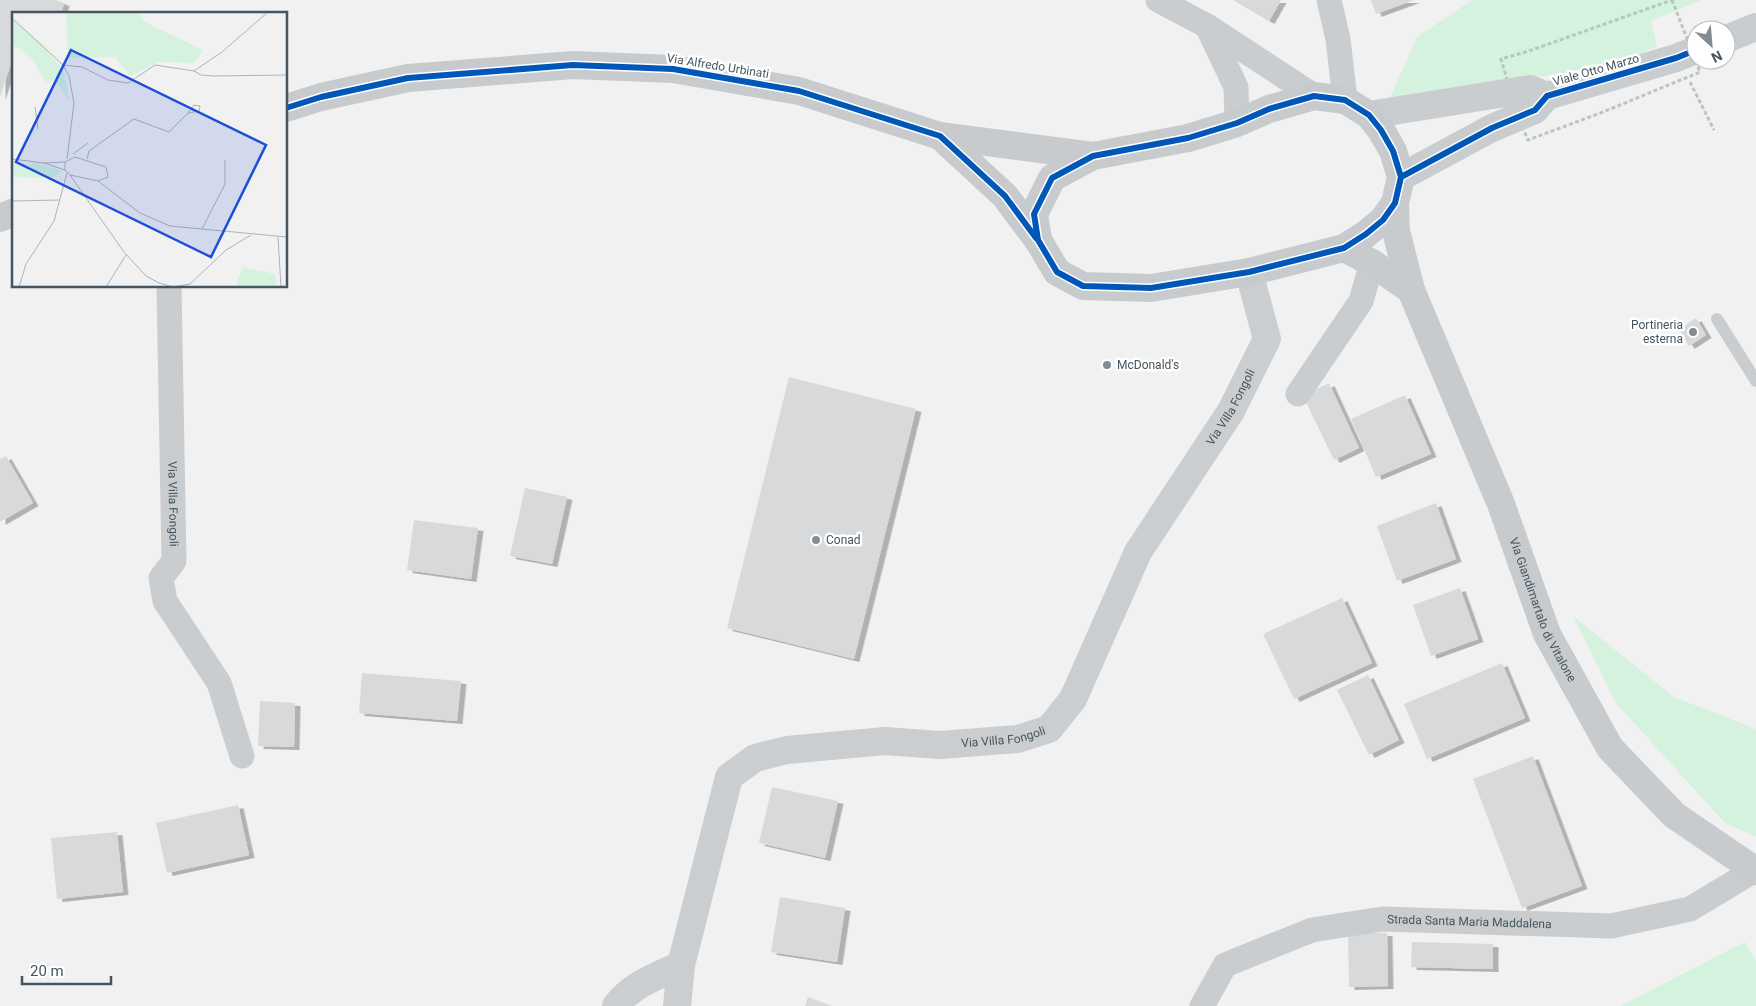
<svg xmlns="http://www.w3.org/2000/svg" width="1756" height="1006" font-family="Roboto,sans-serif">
<defs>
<filter id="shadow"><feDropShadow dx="5.5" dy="3" stdDeviation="0" flood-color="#0004"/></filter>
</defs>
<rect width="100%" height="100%" fill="#f2f1f1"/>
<path fill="#d4f2dd" d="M1472,0H1701L1651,21L1657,46L1624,61L1474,89L1390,98L1417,37Z
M1573,616L1674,697L1756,729V837L1724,822L1616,703Z
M1745,942L1756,961V1006H1620Z"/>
<path fill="#d8d9da" filter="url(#shadow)" d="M0,0H56L64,3L61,14H14V54L0,97Z
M1233,0H1281L1269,21Z
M1371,0H1414L1376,14Z
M1696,318L1706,335L1689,346L1679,329Z
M789,377L916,409L854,659L727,628Z
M1329,383L1359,448L1334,460L1303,396Z
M1405,395L1431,454L1376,477L1351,419Z
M6,456L33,503L0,522V459Z
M525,488L567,497L552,564L510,556Z
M1436,503L1456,559L1397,581L1377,526Z
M414,520L478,528L471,579L407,570Z
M1460,588L1478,639L1431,656L1413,605Z
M1342,598L1372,663L1294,699L1263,634Z
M1502,663L1525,718L1427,759L1404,704Z
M362,673L461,681L457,721L359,713Z
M1368,675L1399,740L1369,755L1337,690Z
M260,701L295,703L294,747L258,746Z
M1533,756L1582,886L1522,908L1473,779Z
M772,787L838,801L825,858L759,843Z
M238,805L249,855L167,873L156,823Z
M117,832L123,892L57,899L51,838Z
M780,897L845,908L837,962L771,952Z
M1348,933H1387L1388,986L1349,987Z
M1412,942L1493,944V969L1411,967Z
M808,997L832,1006H805Z"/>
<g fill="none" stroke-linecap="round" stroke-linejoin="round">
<path stroke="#b7c6c0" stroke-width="3" stroke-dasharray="4 2.5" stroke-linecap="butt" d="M1672,0L1700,72L1603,112L1528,140L1518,117L1501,59L1529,51Z
M1690,82L1714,130"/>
<path stroke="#cacdd0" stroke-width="12" d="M1717,319L1756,381"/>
<g stroke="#cacdd0" stroke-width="25">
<path d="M1158,0L1207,26L1314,96"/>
<path d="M1329,0L1338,39L1345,100"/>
<path d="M1207,26L1236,87L1237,123"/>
<path id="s1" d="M169,286L174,561L161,578L165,601L219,683L242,756"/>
<path d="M1298,394L1361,301L1372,263"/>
<path id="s2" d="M1202,1006L1225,965L1312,930L1382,919L1611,926L1690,909L1755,870"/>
</g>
<path stroke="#cacdd0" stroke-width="28" d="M1726,39L1756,27
M1369,115L1530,89L1547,96
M1401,177L1492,128L1535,110L1547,96L1676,58L1696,50"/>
<g stroke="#cbced1" stroke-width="28">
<path d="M616,1006C631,985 659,975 681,965"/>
<path id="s3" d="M677,1006L681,965L729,777L755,758L787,750L885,741L940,745L1018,739L1049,729L1073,699L1138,552L1231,411L1267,339L1249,272"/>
</g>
<g stroke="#c7cbce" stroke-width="28">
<path d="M1314,96L1345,100L1369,115L1381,130L1393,151L1401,177L1395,203L1383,220L1366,234L1344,248L1249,272L1151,288L1083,286L1057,272L1038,240L1034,214L1052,178L1093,156L1188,138L1237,123L1269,109Z"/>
<path d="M286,108L321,97L408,78L573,65L673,69L799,91L940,136L1093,156"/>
<path d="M940,136L1005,196L1038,240"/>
<path id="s4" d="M1395,203L1396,231L1411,290L1501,504L1547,634L1610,748L1674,815L1756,871"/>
<path d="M0,218L14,212"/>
<path d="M1344,248L1372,263L1411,290"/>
</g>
<g stroke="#fff" stroke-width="9">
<path id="cycleway" d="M1314,96L1345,100L1369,115L1381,130L1393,151L1401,177L1395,203L1383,220L1366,234L1344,248L1249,272L1151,288L1083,286L1057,272L1038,240L1034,214L1052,178L1093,156L1188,138L1237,123L1269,109Z
M286,108L321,97L408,78L573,65L673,69L799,91L940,136L1005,196L1036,238
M1401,177L1492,128L1535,110L1547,96L1676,58L1696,50"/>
</g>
<use href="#cycleway" stroke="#0057b8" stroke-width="6"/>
</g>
<g fill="#828c92" stroke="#fff" stroke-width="2">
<circle cx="1693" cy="332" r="5"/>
<circle cx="1107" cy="365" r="5"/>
<circle cx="816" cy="540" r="5"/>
</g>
<g text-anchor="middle" stroke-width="5" stroke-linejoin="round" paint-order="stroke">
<g font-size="12" fill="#46555f" stroke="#fff">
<text transform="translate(718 66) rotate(9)" y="4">Via Alfredo Urbinati</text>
<text transform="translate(1596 70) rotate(-16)" y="4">Viale Otto Marzo</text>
<text dy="4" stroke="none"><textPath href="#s3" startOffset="936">Via Villa Fongoli</textPath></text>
<text dy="4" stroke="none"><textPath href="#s1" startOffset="218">Via Villa Fongoli</textPath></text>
<text dy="4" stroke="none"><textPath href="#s4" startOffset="435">Via Giandimartalo di Vitalone</textPath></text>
<text dy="4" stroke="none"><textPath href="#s3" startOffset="518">Via Villa Fongoli</textPath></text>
<text dy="4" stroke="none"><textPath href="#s2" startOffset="299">Strada Santa Maria Maddalena</textPath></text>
</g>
<g font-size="12" fill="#46555f" stroke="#fff" text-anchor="start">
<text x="1683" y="329" text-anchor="end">Portineria<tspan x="1683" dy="14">esterna</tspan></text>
<text x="1117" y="369">McDonald's</text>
<text x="826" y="544">Conad</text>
</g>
</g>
<g transform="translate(12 12)">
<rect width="275" height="275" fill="#f2f1f1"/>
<path d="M54,0H127L131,9L191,38L182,51L146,50L118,64L103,45L56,46ZM0,7L30,32L52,60L58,91L43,68L34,72L21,48L7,36L0,34ZM0,149L17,153L22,150L50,159L44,164L34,166L0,165ZM231,255L263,262L265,275H223Z" fill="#d4f2dd"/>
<path fill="none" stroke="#adb3b7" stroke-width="1" d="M0,6L51,53L57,64L62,91L55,147M51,53L70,55L96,68L116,71L143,53L182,59L210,40L256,0M182,59L189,63L202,64L275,63M23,95L26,117M61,142L76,131M63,145L94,155L96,165L86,169L58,163L53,158V150ZM0,147L32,151L53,158M75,147L77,139L122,107L157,120L176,101L187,99L188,94L182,93L176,101M32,151L53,150M58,163L112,240L134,264L147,271L161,275L178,272L214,238L239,223M86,169L128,201L158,214L275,225M0,189L48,188M190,217L213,172V148M266,225L269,275M7,275L14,252L42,209L55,161M94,275L114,243"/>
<path fill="#1d4ed8" fill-opacity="0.15" stroke="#1d4ed8" stroke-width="2.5" d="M59,38L254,133L199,245L4,150Z"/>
<rect width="275" height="275" fill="none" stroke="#46555f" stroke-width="2.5"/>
</g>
<g transform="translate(1711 45) rotate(154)"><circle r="24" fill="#ffffff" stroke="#b5bbbf"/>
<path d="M0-4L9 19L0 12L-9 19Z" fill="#828c92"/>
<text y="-8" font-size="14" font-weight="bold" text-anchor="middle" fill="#46555f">N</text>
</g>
<path d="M22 976v8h89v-8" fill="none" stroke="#46555f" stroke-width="2.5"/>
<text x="30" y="976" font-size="15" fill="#46555f" stroke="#ffffff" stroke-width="4" paint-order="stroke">20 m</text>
</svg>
